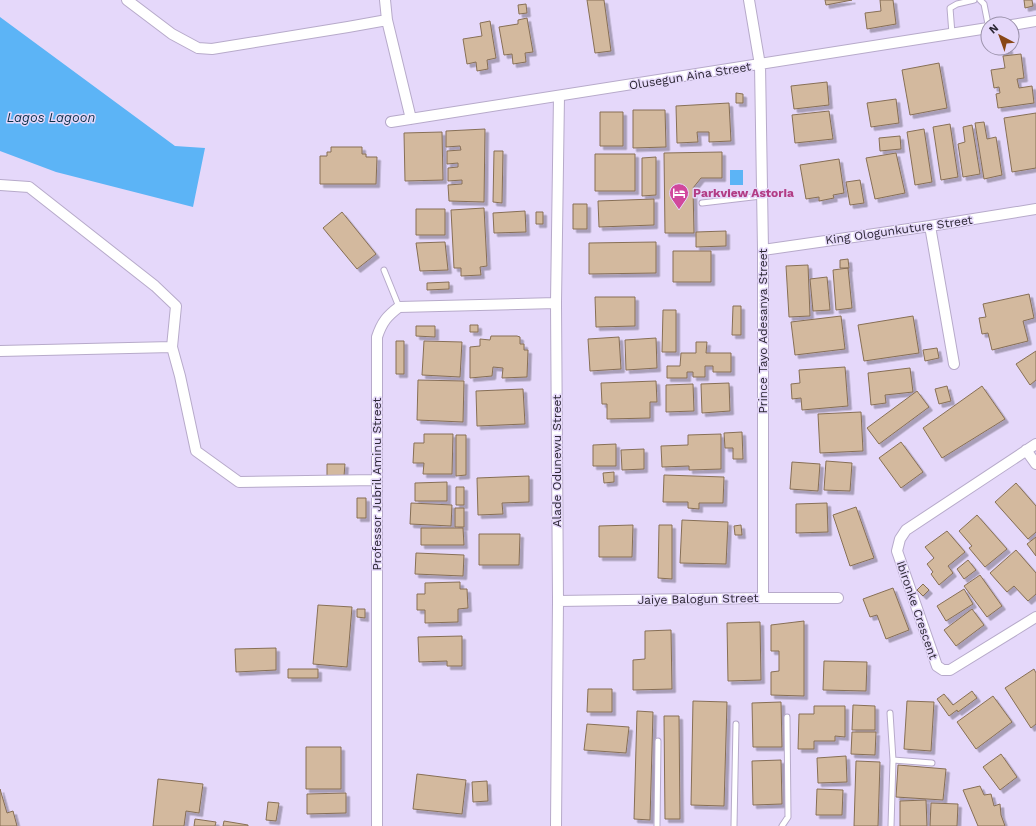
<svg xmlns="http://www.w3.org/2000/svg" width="1036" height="826" font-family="'Work Sans',sans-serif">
<defs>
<filter id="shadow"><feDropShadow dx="3.5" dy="3.5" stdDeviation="0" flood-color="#0004"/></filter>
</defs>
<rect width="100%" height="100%" fill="#e5d8fa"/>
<path fill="#5cb4f6" d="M0,17L175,146L205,148L193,207L56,172L0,151Z
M730,170H743V185H730Z"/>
<path fill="#d3b99e" stroke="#876f55" filter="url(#shadow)" d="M587,0H604L611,51L595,53Z
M825,0H852L826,5Z
M880,0H893L896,24L867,29L865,13L881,11Z
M1024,0H1032L1033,6L1025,8Z
M526,4L527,13L519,14L518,5Z
M527,18L533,52L525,53L526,62L513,64L512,54L504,55L499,27L518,24V20Z
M490,21L496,58L487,60L488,69L477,71L476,62L467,64L463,39L482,36L480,23Z
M1000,48H1009V53L1000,54Z
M1021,54L1024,78L1017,79L1019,88L1032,86L1034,103L998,108L996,94L1000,93L999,87L994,88L991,70L1005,68L1003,56Z
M939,63L947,108L910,115L902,70Z
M827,82L829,105L794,109L791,86Z
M736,93L743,94V103H736Z
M896,99L899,123L871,127L867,103Z
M729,103L731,141L709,142V132H697L698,142L677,143L676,106Z
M633,110H665L666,147L633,148Z
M829,111L833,139L795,143L792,115Z
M600,112H623V146H600Z
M1036,113V168L1012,172L1004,118Z
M984,122L987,139L996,137L1002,175L984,179L975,123Z
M950,124L958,177L941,180L933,127Z
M972,125L980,174L963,177L958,144L965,142L963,127Z
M485,129L484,202L449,201L448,185L462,184V180L448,181V168L458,167V163L447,164V151L461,150L460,146L446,147V131Z
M924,129L932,182L915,185L907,132Z
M442,132L443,180L405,181L404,133Z
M900,136L901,149L880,151L879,138Z
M331,147H362V154H366V157H377L376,184H320V156H327V152H331Z
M494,151H503L502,203L493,202Z
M722,152V178H701L693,188L694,233H665L664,153Z
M896,153L905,193L875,199L866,158Z
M595,154H635V191H595Z
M656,157V195L642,196V158Z
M839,159L844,193L833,195L834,198L819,201V197L806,199L800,165Z
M860,180L864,203L850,205L846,182Z
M654,199V225L599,227L598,201Z
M573,204H587V229H573Z
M484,208L487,266L480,267L481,275L461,276V268H454L451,210Z
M416,209H445V235H416Z
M525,211L526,232L494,233L493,213Z
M342,212L376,254L357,269L323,228Z
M536,212H543V224H536Z
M726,231V246L696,247V232Z
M445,242L448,270L420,271L416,243Z
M656,242V273L589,274V243Z
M673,251H711V282H673Z
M848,259L849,268H840V260Z
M808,265L810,316L789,317L786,266Z
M848,268L852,308L836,310L833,270Z
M827,277L830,310L813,311L810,279Z
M449,282V289L427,290V283Z
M1029,294L1034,318L1023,321L1028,341L992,350L988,333L982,334L979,318L986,317L983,304Z
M595,297H635V326L596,327Z
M733,306H741V335H732Z
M663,310H676V352H662Z
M841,316L845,349L795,355L791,322Z
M913,316L919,353L864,361L858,325Z
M470,325H478V332H470Z
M416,326H435V337L416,336Z
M491,336H517L520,337V344H524V350H528L527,377L502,378L503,368L493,367L492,376L470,378V347L480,346V339L490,340Z
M619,337L621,369L590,371L588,339Z
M656,338L657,368L626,370L625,340Z
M396,341H404V374H396Z
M424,341L462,342L460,377L422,375Z
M696,342H707L706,353H731V372H713V366H705V377H693V372H687V378H667V366H680L681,353H696Z
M937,348L939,358L925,361L923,350Z
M1036,351V380L1030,385L1016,364Z
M845,367L848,406L802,410L801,398L792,399L791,384L800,383L799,370Z
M910,368L913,392L885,395L886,403L871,405L868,373Z
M418,380L464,381L463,422L417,420Z
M656,381L657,402H650V418L607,419V404H602L601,383Z
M729,383L730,411L702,413L701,384Z
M693,384L694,411L666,412V385Z
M947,386L951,401L939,404L935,389Z
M982,386L1005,419L942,458L923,428Z
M523,389L525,424L477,426L476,391Z
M917,391L929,407L879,444L867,428Z
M861,412L863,451L820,453L818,414Z
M742,432L743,459H733V448H725L724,433Z
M424,434H453L452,474H423L424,463H413L414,443H424Z
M721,434V469L689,470V466L662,467L661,446L688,445V435Z
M456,435H466V475L456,476Z
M901,442L923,472L901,488L879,458Z
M616,444V466H593V445Z
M644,449V469L622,470L621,450Z
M826,461L852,463L850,491L824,490Z
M792,462L820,464L818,491L790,489Z
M327,464H345L344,476H327Z
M614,472V482L604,483L603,473Z
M664,475L724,477L723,503H699V509L688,508V502H663Z
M529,476V502L502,503L503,514L478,515L477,478Z
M447,482V501H415V483Z
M1016,483L1036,506V532L1028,539L995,502Z
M456,487H464V505H456Z
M357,498H366V518H357Z
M411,503L452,505L451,526L410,524Z
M827,503L828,532L796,533V504Z
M856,507L874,558L850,566L833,515Z
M455,508H464V527H455Z
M977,515L1007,549L985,567L969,548L972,546L959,531Z
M682,520L728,522L726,564L680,563Z
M633,525L632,557H599V526Z
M659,525H672V579L658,578Z
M741,525L742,535H735L734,526Z
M421,528H463L464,545H421Z
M947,531L965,552L948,566L953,573L939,585L931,574L933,572L927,564L934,558L925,547Z
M479,534H520L519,565H479Z
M1036,537V556L1027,544Z
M1016,550L1036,573V594L1028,601L1014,586L1007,592L990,573Z
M416,553L464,555L463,576L415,574Z
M968,560L976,570L964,579L957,569Z
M980,575L1002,606L987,617L964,586Z
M460,582V589H467L468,608L458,609V622L425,623V610H417V594H425V583Z
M923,584L929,590L923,596L917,590Z
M893,588L909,630L886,639L877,615L870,617L863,599Z
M964,589L973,604L946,621L937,606Z
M318,605L352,607L347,667L313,664Z
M357,609H365V618L357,617Z
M972,609L984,625L956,646L944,630Z
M804,621V696L771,695V672L779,671V651H771V625Z
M760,622L761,680L728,681L727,623Z
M671,630L672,689L633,690V660L645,659V631Z
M462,636V666H447V661L419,662L418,637Z
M276,648V670L236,672L235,649Z
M824,661L867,662L866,691L823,690Z
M288,669H318V678H288Z
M1034,669L1036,673V724L1031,728L1005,688Z
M588,689H612V712H587Z
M972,691L977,698L958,712L957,710L949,716L937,699L944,694L953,705Z
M993,696L1012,722L976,749L957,722Z
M693,701L727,702L724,806L691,805Z
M907,701L934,702L931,751L904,749Z
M781,702L782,747H753L752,703Z
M853,705L875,706V730H852Z
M814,706H845V737L835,736V741H814V749H798L799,714H814Z
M637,711L653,712L650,820L634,819Z
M664,716H679L680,819H665Z
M587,724L629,727L626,753L584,750Z
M852,732H876L875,755L851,754Z
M306,747H341V789H306Z
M1001,754L1017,777L1000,790L983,767Z
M846,756L847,782L818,783L817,758Z
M781,760L782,804L753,805L752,761Z
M856,761L880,762L878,826H854Z
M898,765L946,769L943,800L896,797Z
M417,774L466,780L462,814L413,809Z
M158,779L203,784L199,813L186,811L184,826H153Z
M487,781L488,801L473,802L472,782Z
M980,786L984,795L991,794L994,806L1000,804L1001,815L1005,826H978L963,790Z
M0,789L7,813L13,811L17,826H0Z
M817,789L843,790L842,815H816Z
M346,793V813L307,814V794Z
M926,800L927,826H900V801Z
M268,802L279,803L276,821L266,820Z
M931,803L958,804L957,826H930Z
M195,819L216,822L215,826H194Z
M224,821L248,825V826H223Z"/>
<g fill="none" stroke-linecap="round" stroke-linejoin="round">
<g stroke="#b7aaca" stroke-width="7">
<path id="lane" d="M980,0L984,4L988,24
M952,34L950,8L957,4L974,0
M702,203L761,196
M384,270L399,307
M890,713L893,760L891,826
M893,760L932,763
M657,826L658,741
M734,826L736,724
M782,826L788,817L787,717"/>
</g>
<g stroke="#b7aaca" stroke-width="12">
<path id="street" d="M127,0L172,34L198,48L212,49L348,27L387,20
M385,0L387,20L411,119
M749,0L760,65L763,250V598
M1012,25L1036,21
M391,122L988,28
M0,185L29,187L155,286L176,306L172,347L180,376L196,451L239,482L377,480
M930,226L954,364
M763,250L930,226L1036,209
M0,351L172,347
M1036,444L906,530L900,539L897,551L937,666L943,670H950L1036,617
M1026,450L1036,464
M558,601L763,598H838
M377,826V337C382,322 387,316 399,307L556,303
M556,826L558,601L556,303L559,96"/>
</g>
<use href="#lane" stroke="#fff" stroke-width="5"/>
<use href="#street" stroke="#fff" stroke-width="10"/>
</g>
<defs>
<g id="hotel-pin" transform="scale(1)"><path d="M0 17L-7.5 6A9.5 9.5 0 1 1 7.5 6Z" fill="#d1479c" stroke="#e5d8fa"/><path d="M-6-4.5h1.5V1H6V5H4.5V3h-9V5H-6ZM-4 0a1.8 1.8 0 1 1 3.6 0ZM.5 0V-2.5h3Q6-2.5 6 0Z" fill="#fff"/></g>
</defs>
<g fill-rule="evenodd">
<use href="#hotel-pin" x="679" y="193"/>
</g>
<g text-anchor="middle" stroke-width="3" stroke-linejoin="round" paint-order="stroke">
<g font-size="12" fill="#2d2835" stroke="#e5d8fa">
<text transform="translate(690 76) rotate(-9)" y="4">Olusegun Aina Street</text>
<text transform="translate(899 230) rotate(-8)" y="4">King Ologunkuture Street</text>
<text transform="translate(763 331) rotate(-90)" y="4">Prince Tayo Adesanya Street</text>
<text transform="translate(557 461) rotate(-90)" y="4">Alade Odunewu Street</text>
<text transform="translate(377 484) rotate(-90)" y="4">Professor Jubril Aminu Street</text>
<text transform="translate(698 599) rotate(-1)" y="4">Jaiye Balogun Street</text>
<text transform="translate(917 610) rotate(71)" y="4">Ibironke Crescent</text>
</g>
<g font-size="12" font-weight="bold" fill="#b23c85" stroke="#e5d8fa" text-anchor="start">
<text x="693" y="197">Parkview Astoria</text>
</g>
<g font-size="13" font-style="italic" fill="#09304a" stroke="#e5d8fa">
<text x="51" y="122">Lagos Lagoon</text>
</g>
</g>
<g transform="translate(1000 36) rotate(319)"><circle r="19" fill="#e5d8fa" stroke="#9b92ab"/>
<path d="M0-3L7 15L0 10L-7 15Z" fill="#894717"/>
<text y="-6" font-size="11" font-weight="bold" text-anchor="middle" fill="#2d2835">N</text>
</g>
</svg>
